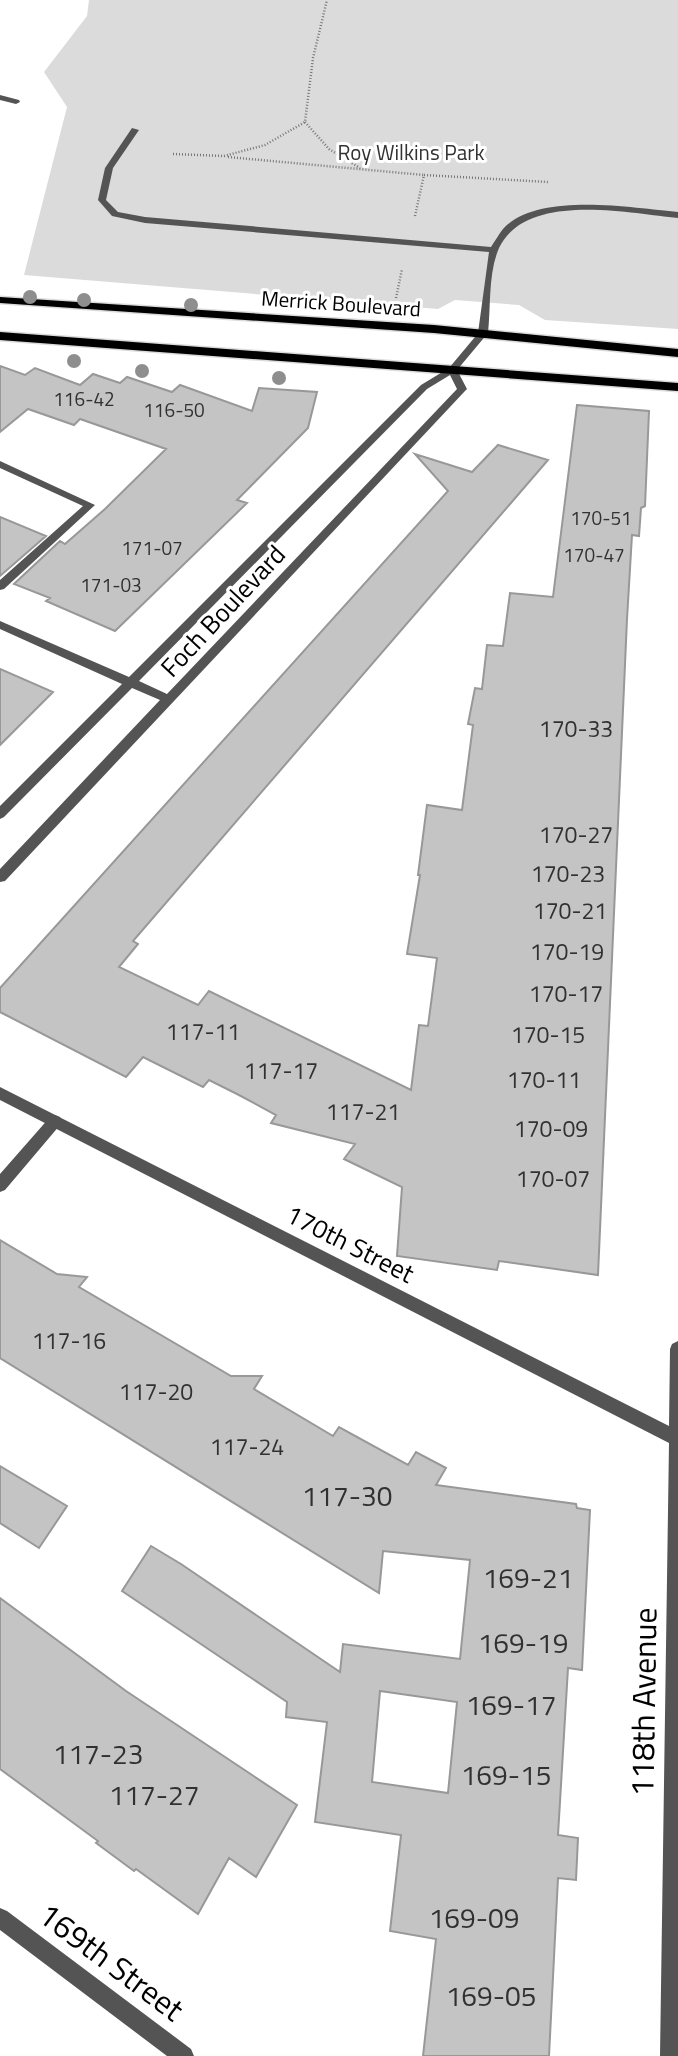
<svg xmlns="http://www.w3.org/2000/svg" width="678" height="2056" font-family="'Titillium Web',sans-serif">
<rect width="100%" height="100%" fill="#fff"/>
<path fill="#dbdbdb" d="M89,0H678V329L545,320L519,305L455,300L438,309L24,275L67,107L44,72L87,16Z"/>
<path fill="#c4c4c4" stroke="#989898" stroke-width="2" fill-rule="evenodd" d="M0,366L25,375L35,368L80,385L93,374L120,383L127,377L172,392L180,385L252,411L259,388L317,392L308,428L237,500L247,503L115,631L46,601L50,598L14,584L60,541L65,544L105,509L166,449L80,419L74,425L28,409L0,432Z
M577,405L649,411L645,506L641,508L639,536L632,535L627,619L598,1275L499,1261L497,1270L397,1256L402,1187L344,1159L355,1144L271,1123L276,1115L237,1094L209,1080L203,1087L143,1057L126,1077L0,1012V988L448,491L415,454L472,472L498,445L548,460L133,941L138,944L119,967L198,1005L209,991L411,1090L419,1025L428,1026L437,958L407,954L420,875H418L427,805L462,810L473,725L468,724L475,688L482,689L487,645L503,646L510,593L553,597Z
M0,517L46,536L0,576Z
M0,669L53,692L0,745Z
M0,1240L57,1274L87,1277L79,1287L231,1376H262L254,1389L333,1436L339,1427L408,1465L416,1452L446,1468L436,1485L576,1504L577,1508L590,1510L582,1670L568,1668L558,1835L578,1838L576,1880L558,1878L549,2056H423L436,1939L390,1931L401,1835L315,1822L327,1722L286,1717L287,1702L122,1591L151,1546L181,1564L340,1672L343,1644L460,1659L470,1560L383,1551L379,1593L0,1358ZM380,1691L457,1702L448,1793L372,1782Z
M0,1466L67,1506L39,1548L0,1523Z
M0,1598L126,1691L297,1805L256,1877L229,1858L198,1914L136,1869L134,1871L96,1843L98,1841L0,1769Z"/>
<g fill="none" stroke-linecap="round" stroke-linejoin="round">
<g stroke="#dbdbdb" stroke-width="3">
<path id="primary" d="M0,297L434,325L678,349V357L434,333L0,303Z
M0,332L678,383V391L0,340Z"/>
</g>
<path stroke="#767676" stroke-width="2.5" stroke-dasharray="1 2" stroke-linecap="butt" d="M305,122L329,149L360,168
M173,154L224,156L265,145L305,122L313,58L327,0
M228,157L424,175
M415,216L424,175L548,182
M396,298L402,269"/>
<path fill="#545454" fill-rule="evenodd" d="M132,128L139,130L113,168L106,200L118,212L145,217L491,247C495,241 499,234 503,229C537,191 633,208 678,212V218C629,213 526,191 499,248C488,273 491,307 488,333L483,336L478,333L489,252L145,223L112,216L98,200L105,168Z
M0,461L95,505L4,589L0,590V580L83,506L0,468Z
M55,1115L60,1117L62,1121L60,1125L5,1190L0,1192V1174L50,1117Z"/>
<path fill="#545454" fill-rule="evenodd" d="M0,95L19,100L20,102L16,104L0,100Z
M483,330L488,333L457,370L467,389L465,391L5,881L0,882V869L160,700L132,688L4,817L0,819V806L122,684L0,629V621L129,677L421,385L449,368L480,331ZM450,375L457,389L167,694L139,681L427,389Z
M0,1087L669,1426L670,1349L672,1344L678,1341V2056H660L669,1443L0,1100Z
M0,1908L7,1911L191,2049L194,2056H167L0,1930Z"/>
<use href="#primary" fill="#000" fill-rule="evenodd"/>
</g>
<g fill="#8e8e8e">
<circle cx="30" cy="297" r="7"/>
<circle cx="84" cy="300" r="7"/>
<circle cx="191" cy="305" r="7"/>
<circle cx="74" cy="361" r="7"/>
<circle cx="142" cy="371" r="7"/>
<circle cx="279" cy="378" r="7"/>
</g>
<g text-anchor="middle" stroke-width="6" stroke-linejoin="round" paint-order="stroke">
<g font-size="19" fill="#313131">
<text x="84" y="406">116-42</text>
<text x="174" y="417">116-50</text>
<text x="601" y="525">170-51</text>
<text x="152" y="555">171-07</text>
<text x="594" y="562">170-47</text>
<text x="111" y="592">171-03</text>
</g>
<g font-size="21" fill="#323232" stroke="#fff">
<text x="411" y="160">Roy Wilkins Park</text>
</g>
<g font-size="21" fill="#000" stroke="#fff">
<text transform="translate(341 304) rotate(4)" y="7">Merrick Boulevard</text>
</g>
<g font-size="23" fill="#313131">
<text x="576" y="737">170-33</text>
<text x="576" y="843">170-27</text>
<text x="568" y="882">170-23</text>
<text x="570" y="919">170-21</text>
<text x="567" y="960">170-19</text>
<text x="566" y="1002">170-17</text>
<text x="203" y="1040">117-11</text>
<text x="548" y="1043">170-15</text>
<text x="281" y="1079">117-17</text>
<text x="544" y="1088">170-11</text>
<text x="363" y="1120">117-21</text>
<text x="551" y="1137">170-09</text>
<text x="553" y="1187">170-07</text>
<text x="69" y="1349">117-16</text>
<text x="156" y="1400">117-20</text>
<text x="247" y="1455">117-24</text>
</g>
<g font-size="26" fill="#000" stroke="#fff">
<text transform="translate(223 611) rotate(-47)" y="9">Foch Boulevard</text>
<text transform="translate(350 1244) rotate(27)" y="9">170th Street</text>
</g>
<g font-size="28" fill="#313131">
<text x="347" y="1506">117-30</text>
<text x="528" y="1588">169-21</text>
<text x="523" y="1653">169-19</text>
<text x="511" y="1715">169-17</text>
<text x="98" y="1764">117-23</text>
<text x="506" y="1785">169-15</text>
<text x="154" y="1805">117-27</text>
<text x="474" y="1928">169-09</text>
<text x="491" y="2006">169-05</text>
</g>
<g font-size="32" fill="#000" stroke="#fff">
<text transform="translate(644 1702) rotate(-89)" y="11">118th Avenue</text>
<text transform="translate(111 1962) rotate(37)" y="11">169th Street</text>
</g>
</g>
</svg>
